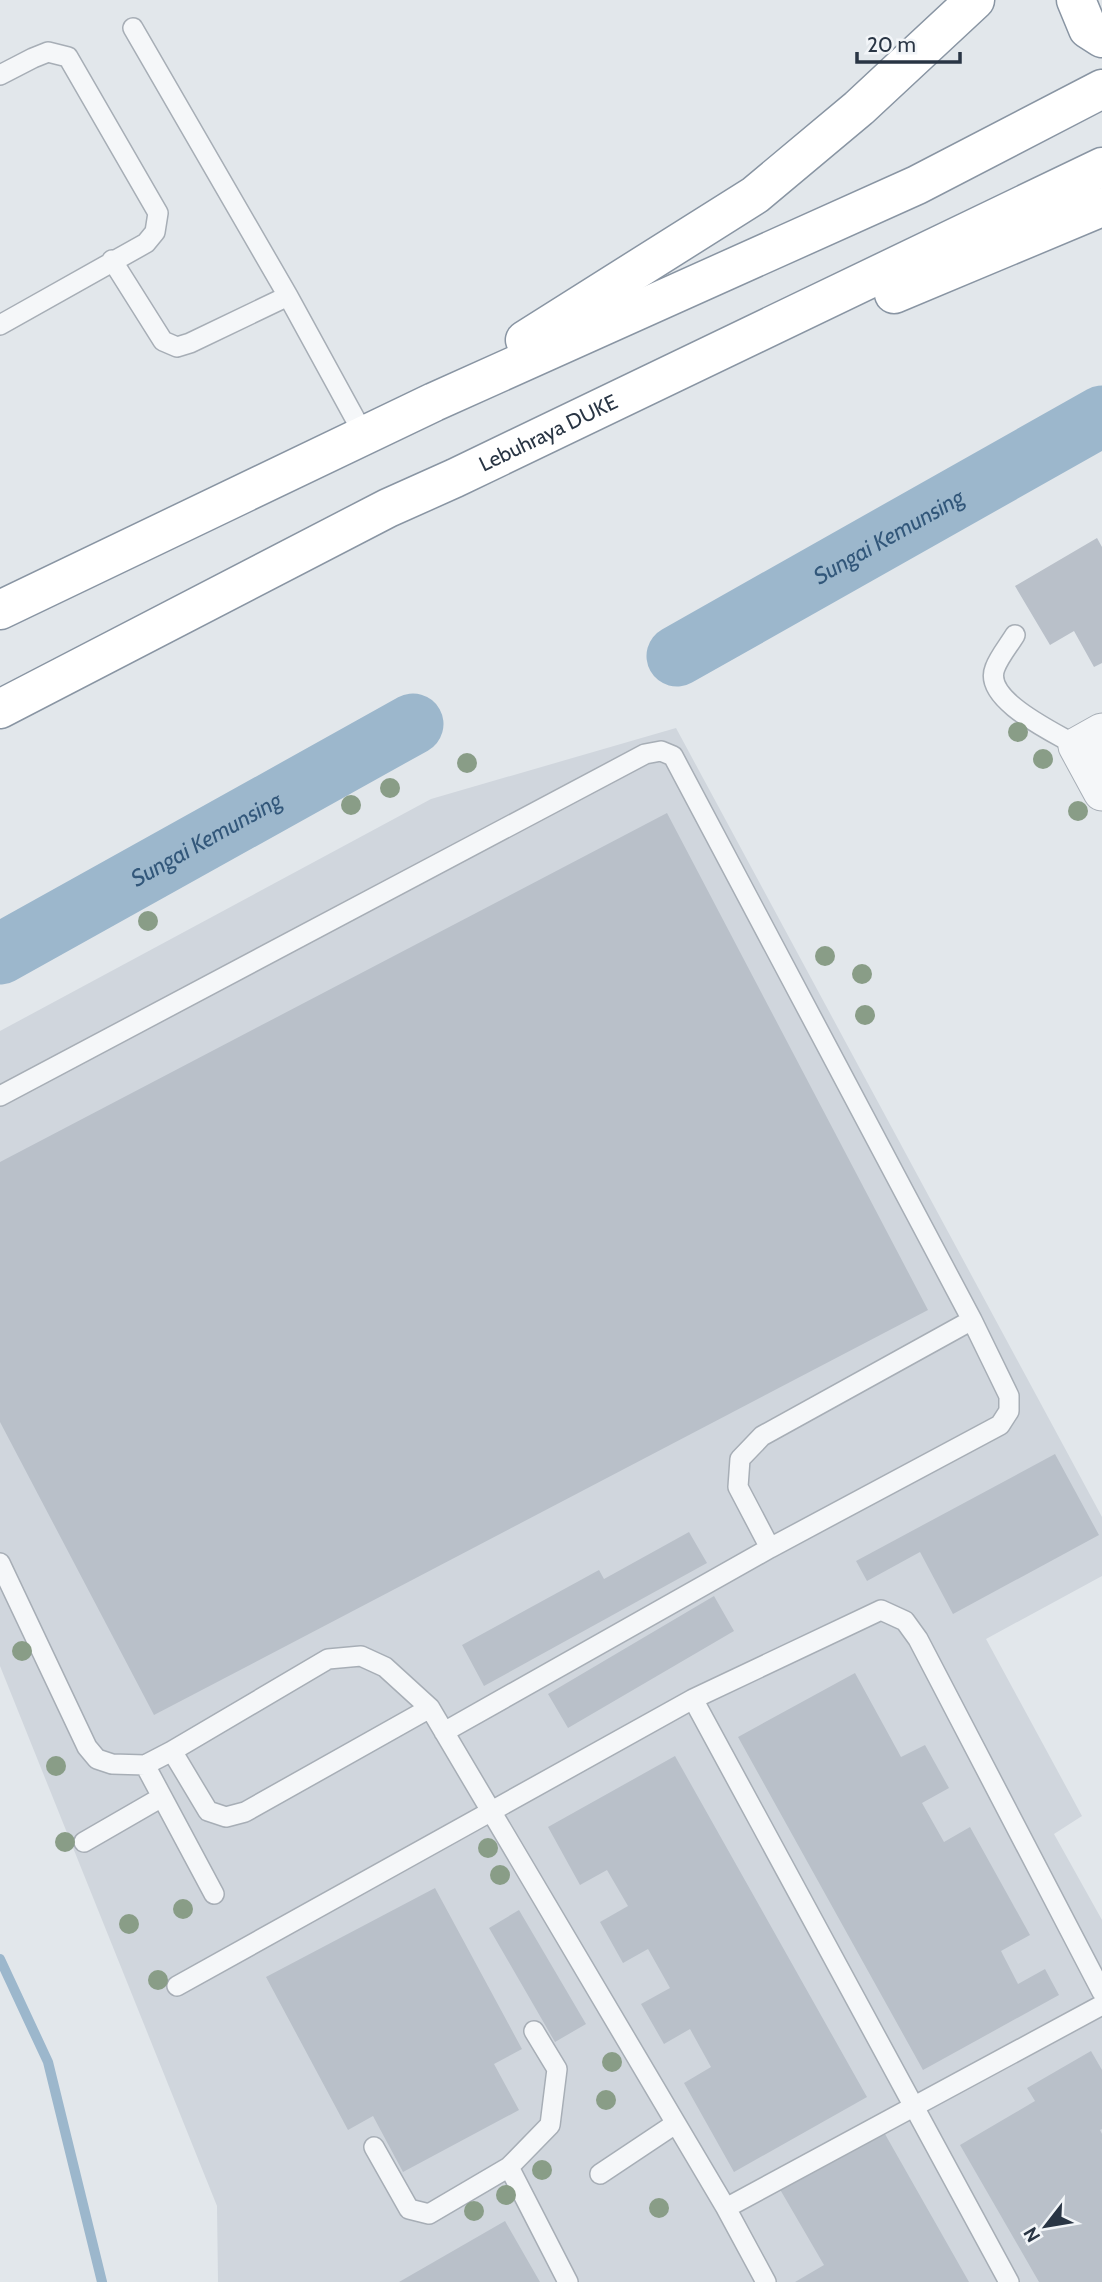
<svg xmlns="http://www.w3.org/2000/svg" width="1102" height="2282" font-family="Cabin,sans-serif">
<rect width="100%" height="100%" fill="#e2e7eb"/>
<path fill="#d0d6dd" d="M676,728L1102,1517V1576L986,1639L1082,1816L1054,1834L1102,1920V2282H218L217,2206L0,1666V1031L431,799Z"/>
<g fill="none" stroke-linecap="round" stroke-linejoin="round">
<path stroke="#9cb7cc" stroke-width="10" d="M0,1959L48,2062L102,2282"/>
<g stroke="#9cb7cc" stroke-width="61">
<path id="s1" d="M677,656L1102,416"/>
<path id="s2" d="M0,954L413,724"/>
</g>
</g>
<path fill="#b9c0c9" d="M1097,538L1102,547V663L1094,667L1074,631L1050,645L1015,586Z
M667,813L928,1310L154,1715L0,1422V1162Z
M1055,1454L1099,1535L953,1614L920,1552L867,1581L856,1561Z
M689,1532L707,1563L484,1686L462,1645L599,1570L604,1579Z
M714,1596L734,1631L568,1728L548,1694Z
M855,1673L901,1757L925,1745L949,1788L922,1803L944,1842L970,1827L1030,1935L1001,1951L1018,1984L1045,1969L1059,1995L923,2070L738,1737Z
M675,1756L867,2097L734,2172L684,2083L711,2067L690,2029L664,2044L641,2004L670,1988L648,1949L623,1963L600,1922L628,1906L607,1870L580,1885L548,1827Z
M435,1888L522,2049L494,2064L519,2110L403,2172L373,2116L348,2130L266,1977Z
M519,1910L586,2024L555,2042L489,1928Z
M1091,2051L1102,2070V2129L1100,2130L1102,2134V2282H1039L960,2145L1035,2101L1027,2088Z
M881,2127L969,2282H795L824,2265L778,2186Z
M505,2221L540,2282H399Z"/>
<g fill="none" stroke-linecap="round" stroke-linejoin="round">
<g stroke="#a7aeb6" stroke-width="22">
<path id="lane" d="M133,28L288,296L364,435
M0,75L33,58L48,52L68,57L158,213L155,232L146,243L0,325
M112,260L163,341L177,347L190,343L288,296
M1015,635C1009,645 999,657 995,668C982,700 1056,733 1077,746
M0,1096L645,754L661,751L673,756L972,1320L1009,1396V1411L1000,1425L770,1548L444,1732
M770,1548L738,1487L740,1459L762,1436L972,1320
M0,1563L87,1747L97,1759L112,1764L145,1765L172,1751L328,1659L361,1656L385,1667L430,1708L726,2208L766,2282
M693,1699L1009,2282
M172,1751L208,1811L226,1817L245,1812L430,1708
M145,1765L214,1894
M84,1842L162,1797
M177,1986L693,1699L881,1610L905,1621L918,1639L1102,1992
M374,2147L409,2209L429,2214L509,2167L550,2125L557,2069L534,2031
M509,2167L568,2282
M600,2174L675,2124
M726,2208L1102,2005"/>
</g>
<g stroke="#a7aeb6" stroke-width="39">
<path id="street" d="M1102,732L1077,746L1102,792"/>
</g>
<g stroke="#8995a3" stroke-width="41">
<g id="highway">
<path d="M1076,0L1088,29L1102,38"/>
<path d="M894,294L1102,207"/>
<path d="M525,340L755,195L859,108L975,0"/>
<path d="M0,610L434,402L917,185L1102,89"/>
<path id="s3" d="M0,709L388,508L455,478L1102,167"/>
</g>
</g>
<use href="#lane" stroke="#f5f7f9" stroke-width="19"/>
<use href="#street" stroke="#f5f7f9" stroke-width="37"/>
<use href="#highway" stroke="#fff" stroke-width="38"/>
</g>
<g fill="#899d87">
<circle cx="1018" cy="732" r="10"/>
<circle cx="1043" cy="759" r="10"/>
<circle cx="467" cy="763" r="10"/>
<circle cx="390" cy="788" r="10"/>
<circle cx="351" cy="805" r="10"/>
<circle cx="1078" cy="811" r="10"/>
<circle cx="148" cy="921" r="10"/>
<circle cx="825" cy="956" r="10"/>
<circle cx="862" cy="974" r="10"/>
<circle cx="865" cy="1015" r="10"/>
<circle cx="22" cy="1651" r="10"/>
<circle cx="56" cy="1766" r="10"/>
<circle cx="65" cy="1842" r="10"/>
<circle cx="488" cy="1848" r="10"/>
<circle cx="500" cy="1875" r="10"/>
<circle cx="183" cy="1909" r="10"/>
<circle cx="129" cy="1924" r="10"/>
<circle cx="158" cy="1980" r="10"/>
<circle cx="612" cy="2062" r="10"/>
<circle cx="606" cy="2100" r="10"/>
<circle cx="542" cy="2170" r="10"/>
<circle cx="506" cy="2195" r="10"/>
<circle cx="659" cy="2208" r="10"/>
<circle cx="474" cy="2211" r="10"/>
</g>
<g text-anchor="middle" stroke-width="6" stroke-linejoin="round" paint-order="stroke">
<g font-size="21" fill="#293544" stroke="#f2f5f8">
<text dy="7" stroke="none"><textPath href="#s3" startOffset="614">Lebuhraya DUKE</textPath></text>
</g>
<g font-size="23" font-style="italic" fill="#32577a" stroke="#f2f5f8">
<text dy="8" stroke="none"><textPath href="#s1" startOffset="243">Sungai Kemunsing</textPath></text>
<text dy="8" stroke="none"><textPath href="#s2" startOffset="236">Sungai Kemunsing</textPath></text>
</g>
</g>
<g transform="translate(1046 2226) rotate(239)" stroke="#f2f5f8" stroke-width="5" paint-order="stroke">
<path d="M0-5L12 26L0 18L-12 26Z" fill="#293544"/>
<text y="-10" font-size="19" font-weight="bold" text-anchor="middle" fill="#293544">N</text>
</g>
<path d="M857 52v10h103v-10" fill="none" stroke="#293544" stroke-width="3.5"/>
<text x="867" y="52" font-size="21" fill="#293544" stroke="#f2f5f8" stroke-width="5" paint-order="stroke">20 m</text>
</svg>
